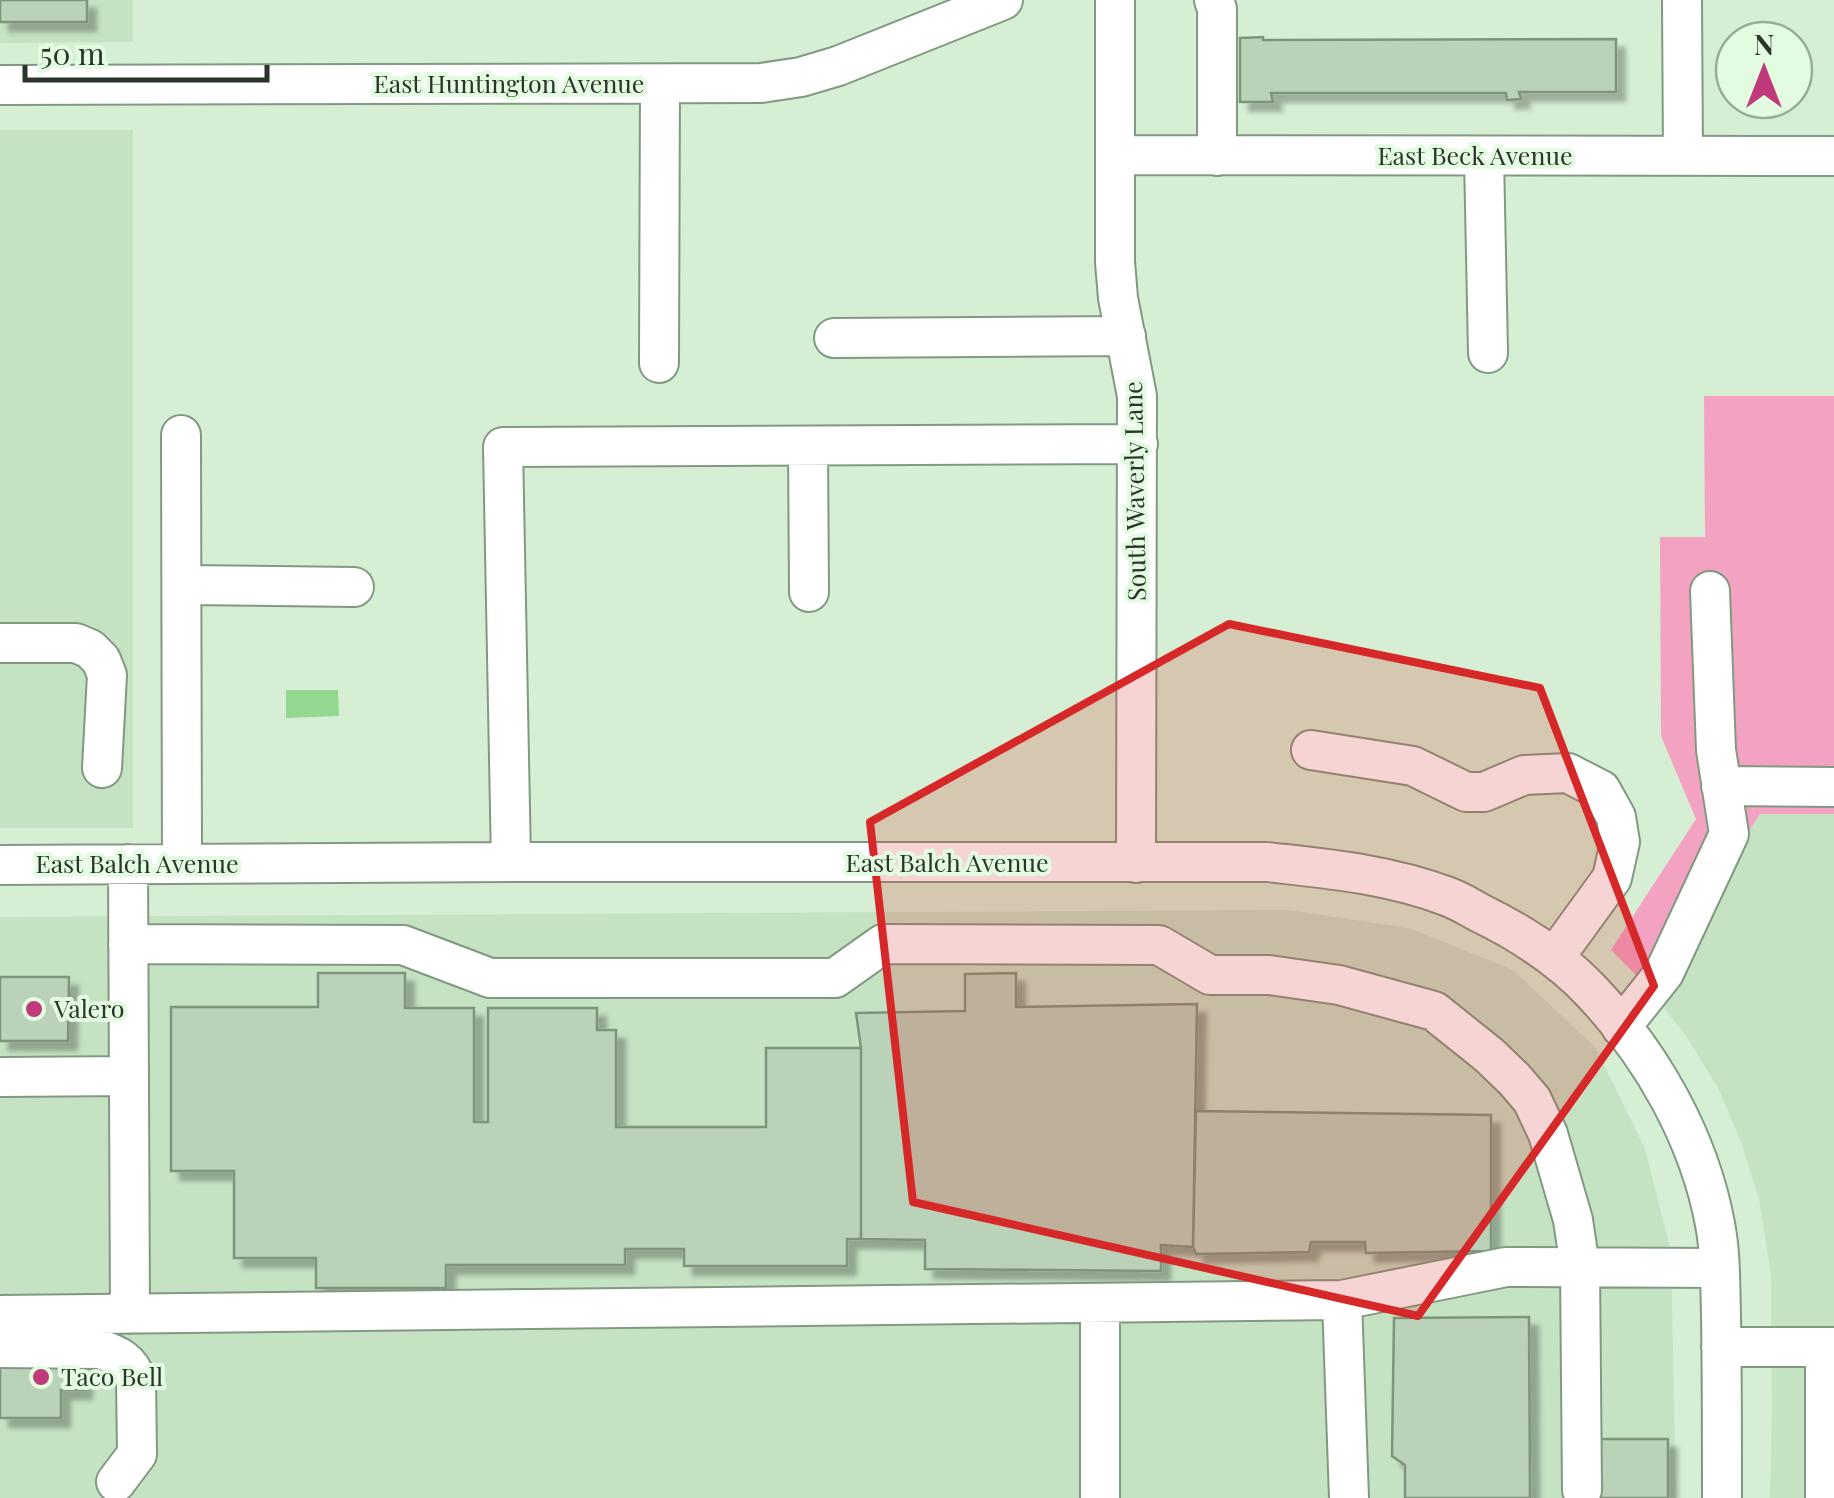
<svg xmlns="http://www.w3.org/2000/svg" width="1834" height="1498" font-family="'Playfair Display',serif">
<defs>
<filter id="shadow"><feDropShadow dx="9" dy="9" stdDeviation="2.5" flood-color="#0004"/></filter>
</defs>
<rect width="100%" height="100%" fill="#d6efd4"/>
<path fill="#c5e2c3" d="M0,0H133V42L0,43Z
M0,130H133V828H0Z
M1760,814H1834V1498H1770L1772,1409L1771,1276L1759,1199L1741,1142L1718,1088L1687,1037L1647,986Z
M1288,910L1409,928L1513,970L1596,1048L1645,1149L1671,1252L1676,1498H0V917Z"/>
<path fill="#f4a2c2" d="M1704,396H1834V814H1760L1647,986L1611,950L1696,819L1661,736L1660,537H1705Z"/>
<path fill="#95d691" d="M286,690H338L339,716L286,718Z"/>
<path fill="#bad2b8" stroke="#7e957c" stroke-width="2.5" filter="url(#shadow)" d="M0,0H87V22H0Z
M1263,37V40L1616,39V92H1519L1521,99L1507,100L1506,93H1271L1273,102H1240V38Z
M318,973H405V1008H474V1122H488V1008H597V1030H616V1127H766V1048H861V1239H847V1266H684V1249H625V1265H446V1288H316V1258H234V1171H171V1007H318Z
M1016,973V1007L1197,1004L1193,1247L1161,1245V1271L925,1269V1240L861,1239V1048L856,1013L965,1011V974Z
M0,977H69L68,1041H0Z
M1196,1111L1491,1115V1251L1366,1253L1365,1242H1311L1309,1252L1196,1254L1193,1247Z
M1529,1317L1530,1498H1405V1465L1392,1456L1394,1318Z
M0,1360L83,1364V1390H61V1418H0Z
M1601,1439H1668V1498H1600Z"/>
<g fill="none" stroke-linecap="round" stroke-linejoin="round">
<g stroke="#829981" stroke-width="42">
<path id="minor" d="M1115,0V262L1118,298L1137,396L1136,863
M1214,0L1217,9V156
M1682,0L1683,155
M0,85L761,83L801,77L838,66L1003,0
M1115,155L1834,156
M1484,157L1488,353
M834,338L1126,336
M659,363L660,84
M181,435L182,864
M808,447L809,592
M182,585L354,587
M0,643H76L90,649L101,660L107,675L102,768
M1311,750L1413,766L1466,792H1484L1524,775L1568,773L1601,790L1616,817L1620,842L1612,878L1554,958
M1721,786L1834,787
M511,862L503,447L1138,444
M128,864L130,1314
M0,865L511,862H1267C1329,869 1387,874 1446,896C1458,900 1469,907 1480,913C1521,933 1560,958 1592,992C1652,1055 1699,1138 1715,1224C1721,1254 1720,1285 1721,1315C1722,1376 1722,1437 1722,1498
M128,944L403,945L490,978H835L883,944L1159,945L1210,975H1269L1339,985L1434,1011L1489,1055L1514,1079L1532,1100L1548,1134L1573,1220L1580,1267L1582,1490
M1621,1027L1664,973L1729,834L1716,750L1710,591
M0,1077L129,1076
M1342,1300L1349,1498
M0,1315L1342,1300L1506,1267L1719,1268
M1721,1347H1834
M1825,1347V1498
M0,1348L100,1349C118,1355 130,1361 136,1379L137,1454L116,1482
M1100,1498V1303"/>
</g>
<use href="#minor" stroke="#fff" stroke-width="38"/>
</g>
<path fill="#d62828" fill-opacity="0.2" stroke="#d62828" stroke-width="8" stroke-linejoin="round" d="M1229,624L1540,688L1654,986L1418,1316L913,1202L870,822Z"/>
<g fill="#c0397a" stroke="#e3fce1" stroke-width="4">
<circle cx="34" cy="1009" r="10"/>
<circle cx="41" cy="1377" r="10"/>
</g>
<g text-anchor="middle" stroke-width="8" stroke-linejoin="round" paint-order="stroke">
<g font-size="25" fill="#2b342a" stroke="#e3fce1">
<text x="509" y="93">East Huntington Avenue</text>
<text x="1475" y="165">East Beck Avenue</text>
<text transform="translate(1135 491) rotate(-91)" y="9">South Waverly Lane</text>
<text x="947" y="872">East Balch Avenue</text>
<text x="137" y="873">East Balch Avenue</text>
</g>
<g font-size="25" fill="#2b342a" stroke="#e3fce1" text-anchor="start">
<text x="54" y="1018">Valero</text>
<text x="61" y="1386">Taco Bell</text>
</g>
</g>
<g transform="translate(1764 70)"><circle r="48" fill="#e3fce1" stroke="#99ac98" stroke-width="2.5"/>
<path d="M0-8L18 38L0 25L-18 38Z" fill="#c0397a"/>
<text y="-15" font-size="28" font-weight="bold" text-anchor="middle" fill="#2b342a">N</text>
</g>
<path d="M25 65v15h242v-15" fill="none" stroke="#2b342a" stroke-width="5"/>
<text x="40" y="65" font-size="30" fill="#2b342a" stroke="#e3fce1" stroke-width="8" paint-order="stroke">50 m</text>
</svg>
